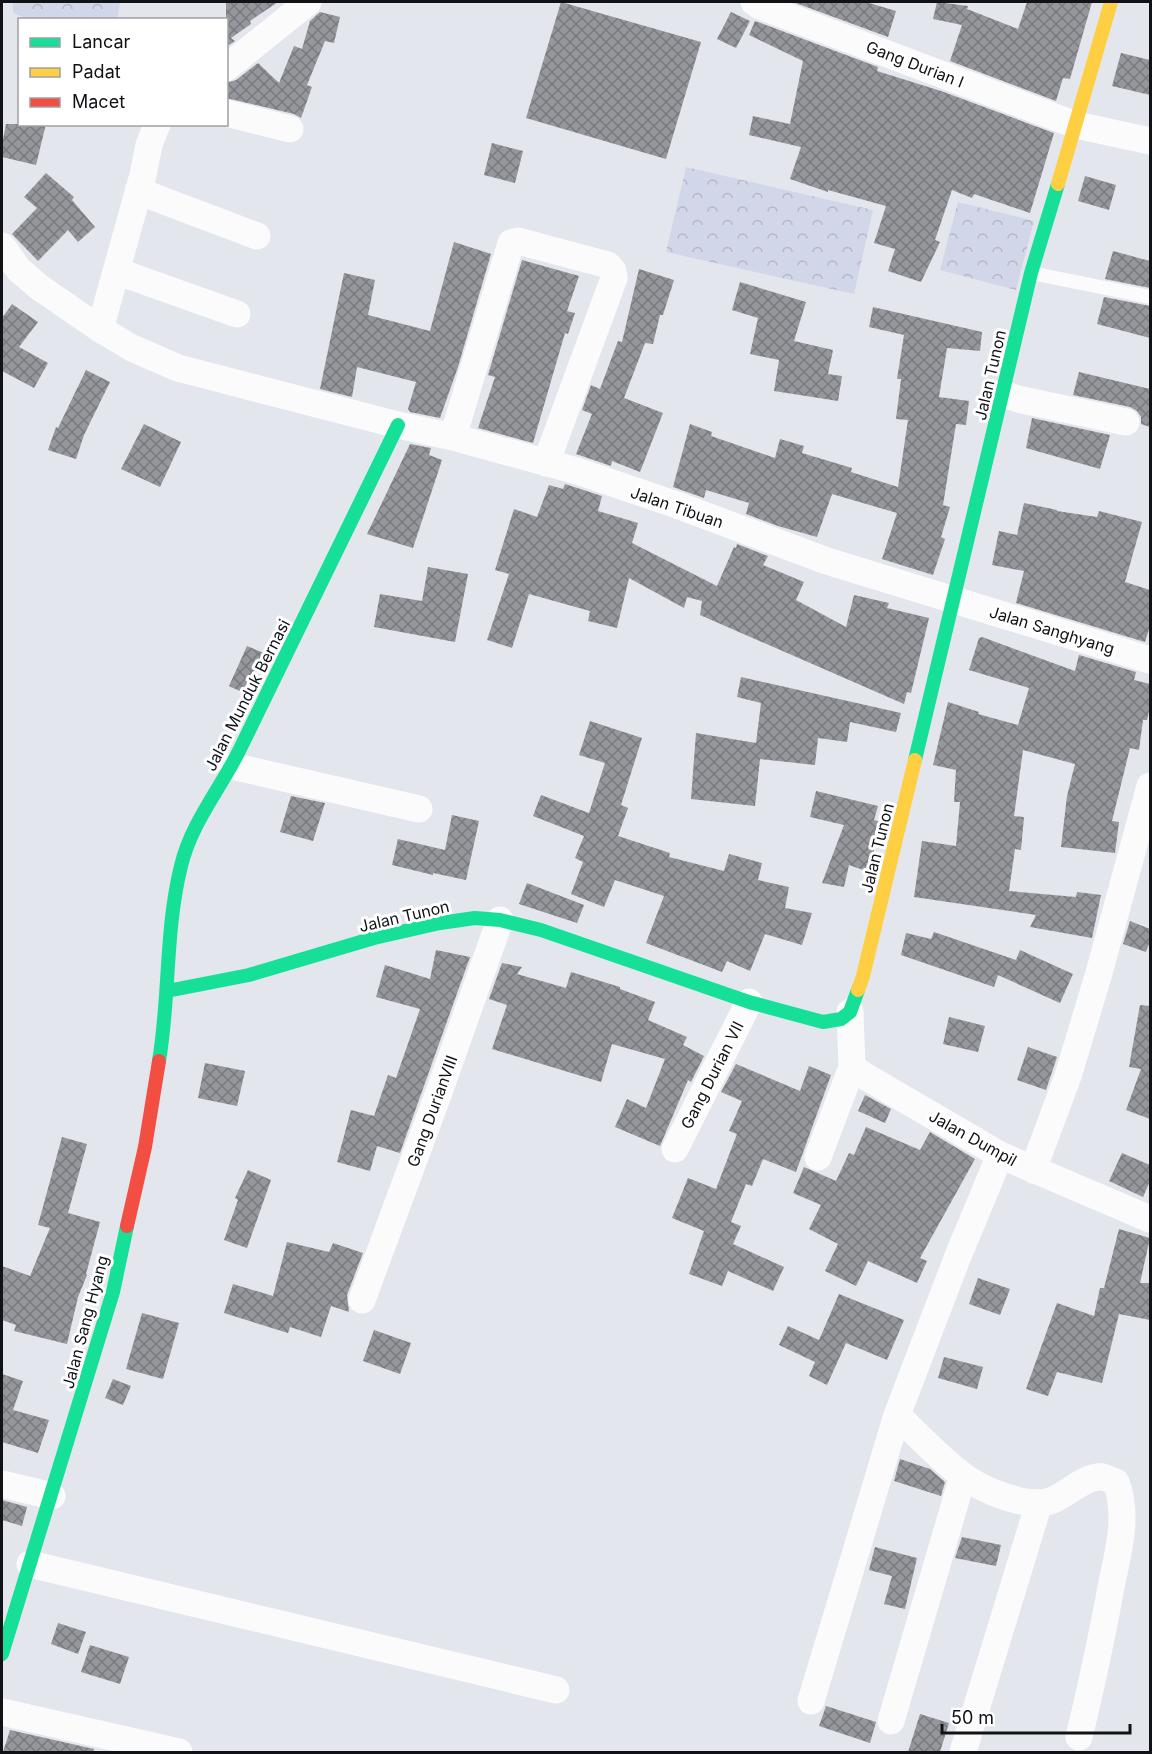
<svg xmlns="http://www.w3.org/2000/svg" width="1152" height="1754" font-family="Inter,sans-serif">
<defs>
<pattern id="forest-crowns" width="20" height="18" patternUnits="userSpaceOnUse" patternTransform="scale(1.5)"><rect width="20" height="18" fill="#d2d6e9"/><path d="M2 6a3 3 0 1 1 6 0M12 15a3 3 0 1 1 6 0" fill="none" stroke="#b3b7c7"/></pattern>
<pattern id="building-cross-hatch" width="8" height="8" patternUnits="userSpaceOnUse" patternTransform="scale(1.5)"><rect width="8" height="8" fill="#95979c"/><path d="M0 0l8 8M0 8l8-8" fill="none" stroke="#787a7e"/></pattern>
</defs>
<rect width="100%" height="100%" fill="#e4e6ee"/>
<path fill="url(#forest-crowns)" d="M13,2H120L117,20L28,19L13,13Z
M686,167L873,210L854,294L666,252Z
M958,202L1034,221L1016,290L940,270Z"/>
<path fill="url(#building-cross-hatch)" d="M226,2H278L250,21L251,24L231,38L235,41L226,47Z
M561,2L701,42L666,159L526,118Z
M793,2H866L896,11L888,37Z
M937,2L968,6L967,9L1018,29L1027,2H1092L1070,79L1063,78L1056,101L950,61L962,25L933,19Z
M320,12L340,17L334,43L325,41L307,85L312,87L301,118L294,114L226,98V83L236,80L258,63L279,83L294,46L302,49L310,21Z
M731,12L750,21L736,48L717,39Z
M755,21L878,67L877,71L941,91L1054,133L1030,213L974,194L972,198L952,190L935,240L940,242L921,282L888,271L895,249L874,243L886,206L828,190V192L790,179L801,147L749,135L753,116L790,124L803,61L749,35Z
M1121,53L1150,60V95L1112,86Z
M6,124H46L36,165L2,157V145Z
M492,143L523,151L515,183L484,175Z
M46,173L74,197L72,200L95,227L78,242L68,230L38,261L12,234L37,208L24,197Z
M1085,176L1116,185L1109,210L1078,201Z
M454,242L491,254L458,367L440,418L410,412L408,409L416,382L357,367L352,397L320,389L344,273L375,280L368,315L430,331Z
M1113,251L1150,261V288L1105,279Z
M522,260L579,276L567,311L575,313L568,334L565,333L533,443L478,428L495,377L488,375Z
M639,269L674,280L663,315H660L653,344L645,343L624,398L663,413L640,472L612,461L611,466L576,454L592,414L582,410L591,385L600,389L618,341L622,342Z
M740,282L806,302L794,341L833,350L828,374L842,376L838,401L774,391L779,360L750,354L758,318L732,310Z
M1104,297L1150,306V338L1097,324Z
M12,304L38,322L19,347L48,363L34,388L2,371V318Z
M873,307L982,332L980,351L947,348L939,397L969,401L966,425L956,424L943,505L950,507L941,537L945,539L933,575L882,559L897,513L832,494L817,537L778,526L746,514L749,503L706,490L704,498L673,487L690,424L712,432L711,436L775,458L780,439L804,446L802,453L852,468L851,472L898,487L908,420L896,419L901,379H897L904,335L869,327Z
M86,370L110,382L84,435L76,459L48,450L56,427L58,428Z
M1079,372L1150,389V427L1141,424V417L1137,411L1130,407L1073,395Z
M1032,418L1110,435L1100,469L1026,448Z
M144,424L181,442L160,487L121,469Z
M410,444L431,448L429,455L442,460L413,548L367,534Z
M565,484L602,496L598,511L638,523L632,543L717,586L734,547L736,548L737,544L768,556L763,565L804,582L796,600L846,627L854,595L889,603L887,608L929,618L911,693L907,692L904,704L700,615L702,601L687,597L684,608L629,578L617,628L588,621L590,611L529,594L512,648L487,640L509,574L495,570L514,509L537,517L549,485L563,489Z
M1024,503L1057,510V511L1097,517L1099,511L1142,522L1125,582L1150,590V626L1145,642L1016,603L1024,571L992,565L999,531L1017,535Z
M428,567L468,574L455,642L374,627L380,594L422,601Z
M982,637L1075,671L1079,655L1136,672L1134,680L1150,684V707L1147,720H1143L1139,750L1130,748L1112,821L1119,822L1115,853L1061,847L1067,796L1075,764L1023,750L1014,816L1024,817L1021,850L1015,849L1009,891L1076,897L1077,892L1101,895L1092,938L1030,927L1036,915L914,897L922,841L956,846L960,802H954L956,770L933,765L948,702L979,712L978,714L1018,725L1029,688L969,670L979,638Z
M247,646L266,654L246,694L229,686Z
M741,677L901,713L896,732L850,722L847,742L818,738L815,765L760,759L755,806L691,799L696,733L756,743L761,703L737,697Z
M590,721L642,738L621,805L628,808L618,836L670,853L669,857L724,871L729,854L762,863L758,880L789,887L785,908L812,913L802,945L765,934L750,971L727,961L722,972L646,943L664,896L615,880L604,907L571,894L583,862L575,858L584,836L533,816L541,795L589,813L605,763L579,755Z
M816,791L878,806L874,820L881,822L874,851L866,871L849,865L844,887L822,883L844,825L810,817Z
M291,796L325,803L313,841L280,832Z
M452,815L479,821L466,880L433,873V875L392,865L398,839L445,850Z
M527,883L584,905L577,923L519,904Z
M1130,921L1150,929V941L1146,952L1123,944Z
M934,932L1016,960L1020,950L1073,974L1060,1003L998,975L994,987L901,955L906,933L931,939Z
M436,950L470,957L400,1153L377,1146L370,1171L337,1162L351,1110L374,1116L388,1075L396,1078L420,1009L376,997L385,965L430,979Z
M502,963L522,967L517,974L566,988L571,972L620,987V989L655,1002L648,1020L687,1037L683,1045L704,1056L691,1082L688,1080L660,1146L615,1127L627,1099L646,1108L665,1059L612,1044L601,1082L492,1049L507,1005L489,999Z
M1140,1005L1150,1006V1119L1126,1110L1141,1069L1129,1067Z
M949,1017L985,1026L978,1052L943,1044Z
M1028,1047L1057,1057L1046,1090L1017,1080Z
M205,1063L245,1071L237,1106L198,1098Z
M736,1064L800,1091L809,1066L831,1075L796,1172L763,1159L752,1186L746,1184L731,1222L741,1226L733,1244L784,1267L773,1291L728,1271L722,1286L689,1274L704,1231L672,1218L688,1178L716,1189L737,1134L729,1131L742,1101L721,1092Z
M865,1095L891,1109L885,1123L858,1111Z
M866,1127L920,1150L930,1132L975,1159L920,1258L927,1261L917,1283L868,1261L856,1286L825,1271L838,1244L809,1229L821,1205L793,1193L804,1167L836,1181L849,1153L854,1155Z
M62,1137L87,1144L68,1213L100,1222L86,1274L87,1275L78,1297L67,1344L14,1331L16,1325L2,1320V1266L30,1276L50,1228L38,1225Z
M1122,1153L1150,1165V1181L1143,1197L1109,1181Z
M248,1170L271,1180L247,1248L224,1240L238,1200L235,1198Z
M1119,1229L1150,1238L1140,1283H1150V1320L1119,1314L1102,1383L1057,1372L1048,1396L1026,1389L1057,1303L1094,1316L1100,1288H1104Z
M287,1242L329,1252L333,1243L363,1253L347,1295L349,1312L331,1306L321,1337L290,1327L288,1333L224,1313L233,1284L273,1296Z
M978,1278L1010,1289L1000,1315L969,1304Z
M839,1294L904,1320L887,1360L846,1343L827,1385L809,1376L815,1362L779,1345L788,1326L819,1340Z
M142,1313L179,1323L163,1379L126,1369Z
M374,1330L411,1343L400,1374L363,1361Z
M944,1357L983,1367L977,1389L938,1378Z
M2,1374L23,1381L13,1410L49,1420L38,1453L2,1442Z
M113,1379L131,1386L123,1405L105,1398Z
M900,1459L930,1469L945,1482L941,1496L894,1481Z
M2,1500L27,1507L22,1526L2,1520Z
M962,1537L1001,1545L996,1566L955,1558Z
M875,1547L917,1558L905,1609L884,1604L892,1576L869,1570Z
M58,1623L86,1632L78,1654L51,1644Z
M90,1645L129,1657L120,1684L81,1672Z
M826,1706L876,1722L870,1743L819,1726Z
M920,1714L949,1723L940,1752H908Z
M10,1730L94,1749L93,1752H3Z"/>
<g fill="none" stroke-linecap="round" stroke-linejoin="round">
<path stroke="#fbfbfc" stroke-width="14" d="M1031,273L1150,297"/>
<path stroke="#fbfbfc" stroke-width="27" d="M754,2L760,6L1076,125L1150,141
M226,68L308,2
M226,113L290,129
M138,191L257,236
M2,246L19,270L39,287L100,329L132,348L178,368L398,425L453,437L577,471L677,505L827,561L1150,660
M116,271L237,314
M100,329L143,175L149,145L157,124
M1003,394L1018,399L1126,422
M453,437L511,243L518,241L608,265L613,271L614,278L546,463
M232,766L419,809
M850,1012L852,1067L863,1075L1000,1155L1150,1219
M675,1149L749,1002
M818,1157L852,1067
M1033,1170L1068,1076L1099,973L1150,786
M362,1300L438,1095L500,920
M897,1415C918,1435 939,1458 962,1475C982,1490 1028,1510 1053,1500C1068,1494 1086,1475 1103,1477C1107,1478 1112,1481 1116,1482C1129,1517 1118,1552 1111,1587C1102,1637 1091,1687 1079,1737
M2,1484L52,1496
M30,1564L556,1690
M811,1701L897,1415L958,1256L1000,1155
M2,1712L179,1752
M891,1721L963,1476
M963,1752L1039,1503"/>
<path stroke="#16e098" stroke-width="14" d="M915,760L1031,273L1058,184
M167,991L249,975L374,938L440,923L475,918L500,920L541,930L749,1002L823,1022L841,1019L850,1012L858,990
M159,1061C170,996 165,930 181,866C191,823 221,788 240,749C293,641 345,533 398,425
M2,1654L113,1292L127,1226"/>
<path stroke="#ffcf43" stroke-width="14" d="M1058,184L1111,2
M858,990L863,976L915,760"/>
<path stroke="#f24e42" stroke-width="14" d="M127,1226L145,1147L159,1061"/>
</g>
<g text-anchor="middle" stroke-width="6" stroke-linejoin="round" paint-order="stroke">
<g font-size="16" fill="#111216" stroke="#fff">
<text transform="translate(915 64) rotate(21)" y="6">Gang Durian I</text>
<text transform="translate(990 375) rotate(-77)" y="6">Jalan Tunon</text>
<text transform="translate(677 507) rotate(19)" y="6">Jalan Tibuan</text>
<text transform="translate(1052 630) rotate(17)" y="6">Jalan Sanghyang</text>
<text transform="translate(247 695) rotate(-63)" y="6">Jalan Munduk Bernasi</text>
<text transform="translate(877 848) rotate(-76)" y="6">Jalan Tunon</text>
<text transform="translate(404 916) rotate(-13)" y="6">Jalan Tunon</text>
<text transform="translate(712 1075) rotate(-63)" y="6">Gang Durian VII</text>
<text transform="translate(432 1111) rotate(-70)" y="6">Gang DurianVIII</text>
<text transform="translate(973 1138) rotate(29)" y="6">Jalan Dumpil</text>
<text transform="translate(85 1322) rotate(-75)" y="6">Jalan Sang Hyang</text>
</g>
</g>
<rect width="1152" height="1754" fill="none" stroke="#111216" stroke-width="6"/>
<rect x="18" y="18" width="210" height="108" fill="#ffffff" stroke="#a0a0a2" stroke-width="1.5"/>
<rect x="30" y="38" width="30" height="9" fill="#16e098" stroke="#a0a0a2" stroke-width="1.5"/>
<text x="72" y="48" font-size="18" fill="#111216">Lancar</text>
<rect x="30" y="68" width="30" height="9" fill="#ffcf43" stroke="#a0a0a2" stroke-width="1.5"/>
<text x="72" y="78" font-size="18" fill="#111216">Padat</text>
<rect x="30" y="98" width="30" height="9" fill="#f24e42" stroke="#a0a0a2" stroke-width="1.5"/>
<text x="72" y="108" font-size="18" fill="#111216">Macet</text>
<path d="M942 1724v9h188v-9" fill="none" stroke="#111216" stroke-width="3"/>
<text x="951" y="1724" font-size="18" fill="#111216" stroke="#ffffff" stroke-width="4.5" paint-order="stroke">50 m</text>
</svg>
